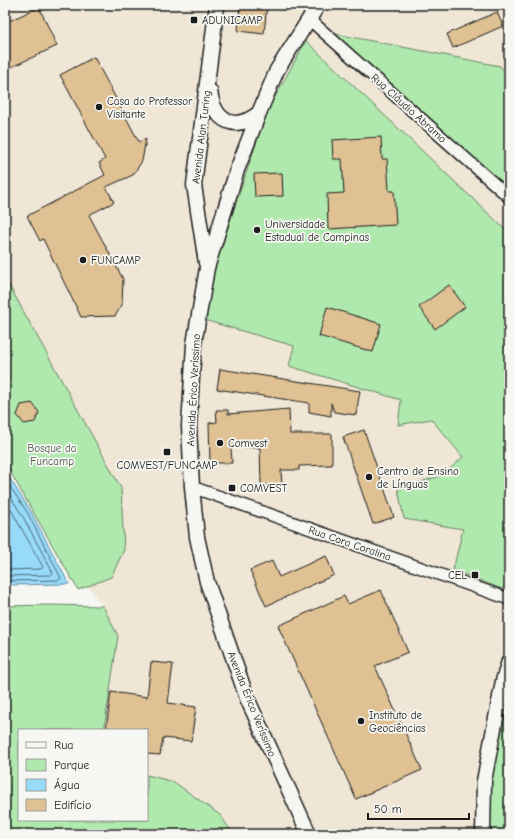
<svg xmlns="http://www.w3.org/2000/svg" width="514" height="839" font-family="'Comic Neue',sans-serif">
<rect width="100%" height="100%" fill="#f6f6f2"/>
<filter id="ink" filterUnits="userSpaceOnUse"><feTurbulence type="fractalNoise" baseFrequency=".025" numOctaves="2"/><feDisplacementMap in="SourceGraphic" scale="8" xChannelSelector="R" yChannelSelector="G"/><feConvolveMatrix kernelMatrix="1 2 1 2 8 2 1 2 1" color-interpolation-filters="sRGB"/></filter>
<g filter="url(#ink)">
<path fill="#efe6d6" d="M5,5H509V834H233L220,815L174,782L147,775V730H104L118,636L103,606L68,560L5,455Z"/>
<path fill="#b0e9ad" stroke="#668264" d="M331,33L500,66L509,77V192Z
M306,41L509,233V582L502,589L453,570L463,529L404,519L398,489L443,475L463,457L431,419L398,425L401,400L289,366L294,346L204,320L215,266L267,111Z
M5,278L121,488L124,550L111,577L78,590L5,463Z
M47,605L103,606L118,636L104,730H19V820H147V775L174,782L220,815L233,834H5V606Z
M509,672V834H483L484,781Z"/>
<path fill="#97daf9" stroke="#668ea1" d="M5,471L30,510L69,584L5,585Z"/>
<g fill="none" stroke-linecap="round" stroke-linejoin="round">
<path stroke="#4d6874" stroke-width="1" d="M5,479L27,512L61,578L59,580L5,581
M5,488L22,515L53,573L51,575L5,576
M5,499L43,567L41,569L5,570"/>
</g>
<path fill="#dfc193" stroke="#1c1c1c" d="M240,5H267L264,34L238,31Z
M39,7L57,46L5,70V23Z
M497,12L503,26L453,48L447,34Z
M94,57L139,142L146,139L142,161L133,175L106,187L114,202L89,215L123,279L122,305L115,316L81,317L43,239L40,241L27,216L105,175L99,163L105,159L60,75Z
M381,137L382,159H387L389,191H394L396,225L328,229L327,194L344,193L342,159H333L332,140Z
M282,173L283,196L255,197L254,174Z
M449,285L465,307L435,329L419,307Z
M327,307L381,324L373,352L319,336Z
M220,369L360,391L356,415L334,412L331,403V416L309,412V403L217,389Z
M32,403L39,412L35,422L24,424L17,415L21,405Z
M289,409L290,434H332V465L299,466V470H281L282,485H261L260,448L231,447L232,463H210L209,423L217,422L216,410H228V414Z
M364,430L394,517L373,524L343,437Z
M326,556L334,575L266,606L250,570L272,561L279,577Z
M381,590L408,652L375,666L422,770L356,799L278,626L344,596L348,604Z
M151,662L173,664L168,703L196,707L191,741L163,738L160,755L147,754V730H106L111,692L147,697Z"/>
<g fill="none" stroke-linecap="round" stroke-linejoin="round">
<g stroke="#1c1c1c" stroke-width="14">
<path id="minor" d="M309,19L509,197
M192,487L509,599"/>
</g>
<g stroke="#1c1c1c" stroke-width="17">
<path id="tertiary" d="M210,91C214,121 234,133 259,113
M206,263L194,185L217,5
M309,834L247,698L207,582L197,537L192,487L189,426L194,344L207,268L237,170L259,113L277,70L318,5
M483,834L484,781L503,681L509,661"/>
</g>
<use href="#minor" stroke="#f6f6f2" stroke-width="11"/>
<use href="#tertiary" stroke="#f6f6f2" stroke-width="14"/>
</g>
</g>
<g fill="#1c1c1c" stroke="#f6f6f2" stroke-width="1.5">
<rect x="190" y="16" width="8" height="8" rx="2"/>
<circle cx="99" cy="107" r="4"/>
<circle cx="257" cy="230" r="4"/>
<circle cx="83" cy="260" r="4"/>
<circle cx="220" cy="443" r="4"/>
<rect x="163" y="448" width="8" height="8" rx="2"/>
<circle cx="369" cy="477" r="4"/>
<rect x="228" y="484" width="8" height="8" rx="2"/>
<rect x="471" y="571" width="8" height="8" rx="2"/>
<circle cx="361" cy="721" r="4"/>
</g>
<g text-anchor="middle" stroke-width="3.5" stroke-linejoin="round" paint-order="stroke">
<g font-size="11" fill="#1c1c1c" stroke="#f6f6f2" text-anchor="start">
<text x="202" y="24">ADUNICAMP</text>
<text x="107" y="105">Casa do Professor<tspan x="107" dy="13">Visitante</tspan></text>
<text x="265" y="228">Universidade<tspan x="265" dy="13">Estadual de Campinas</tspan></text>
<text x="91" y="264">FUNCAMP</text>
<text x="228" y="447">Comvest</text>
<text x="167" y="469" text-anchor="middle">COMVEST/FUNCAMP</text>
<text x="377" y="475">Centro de Ensino<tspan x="377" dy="13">de Línguas</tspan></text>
<text x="240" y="492">COMVEST</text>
<text x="467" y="579" text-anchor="end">CEL</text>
<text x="369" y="719">Instituto de<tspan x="369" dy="13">Geociências</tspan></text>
</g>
<g font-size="11" fill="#1c1c1c" stroke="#f6f6f2">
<text transform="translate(409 108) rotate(42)" y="4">Rua Cláudio Abramo</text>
<text transform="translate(201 137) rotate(-83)" y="4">Avenida Alan Turing</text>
<text transform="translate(193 390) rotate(-87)" y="4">Avenida Érico Veríssimo</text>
<text transform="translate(350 543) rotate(19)" y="4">Rua Cora Coralina</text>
<text transform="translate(252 704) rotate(68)" y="4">Avenida Érico Veríssimo</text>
</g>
<g font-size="11" fill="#485a48" stroke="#f6f6f2">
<text x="52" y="452">Bosque da<tspan x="52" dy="13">Funcamp</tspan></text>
</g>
</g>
<rect width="514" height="839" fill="none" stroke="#f6f6f2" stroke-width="20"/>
<rect x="10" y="10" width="494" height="819" fill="none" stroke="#1c1c1c" stroke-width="1.5" filter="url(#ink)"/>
<rect x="18" y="729" width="130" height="92" fill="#f6f6f2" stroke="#9f9f9c"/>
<rect x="26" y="742" width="20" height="6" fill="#f6f6f2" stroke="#9f9f9c"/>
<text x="54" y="749" font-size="12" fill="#1c1c1c">Rua</text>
<rect x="26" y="759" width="20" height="12" fill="#b0e9ad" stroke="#9f9f9c"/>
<text x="54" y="769" font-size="12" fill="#1c1c1c">Parque</text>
<rect x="26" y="779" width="20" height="12" fill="#97daf9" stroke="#9f9f9c"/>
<text x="54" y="789" font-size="12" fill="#1c1c1c">Água</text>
<rect x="26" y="799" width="20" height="12" fill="#dfc193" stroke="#9f9f9c"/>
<text x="54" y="809" font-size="12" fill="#1c1c1c">Edifício</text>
<path d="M368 813v6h101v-6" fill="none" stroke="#1c1c1c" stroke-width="2"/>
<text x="374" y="813" font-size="12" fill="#1c1c1c" stroke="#f6f6f2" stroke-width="3" paint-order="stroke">50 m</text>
</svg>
